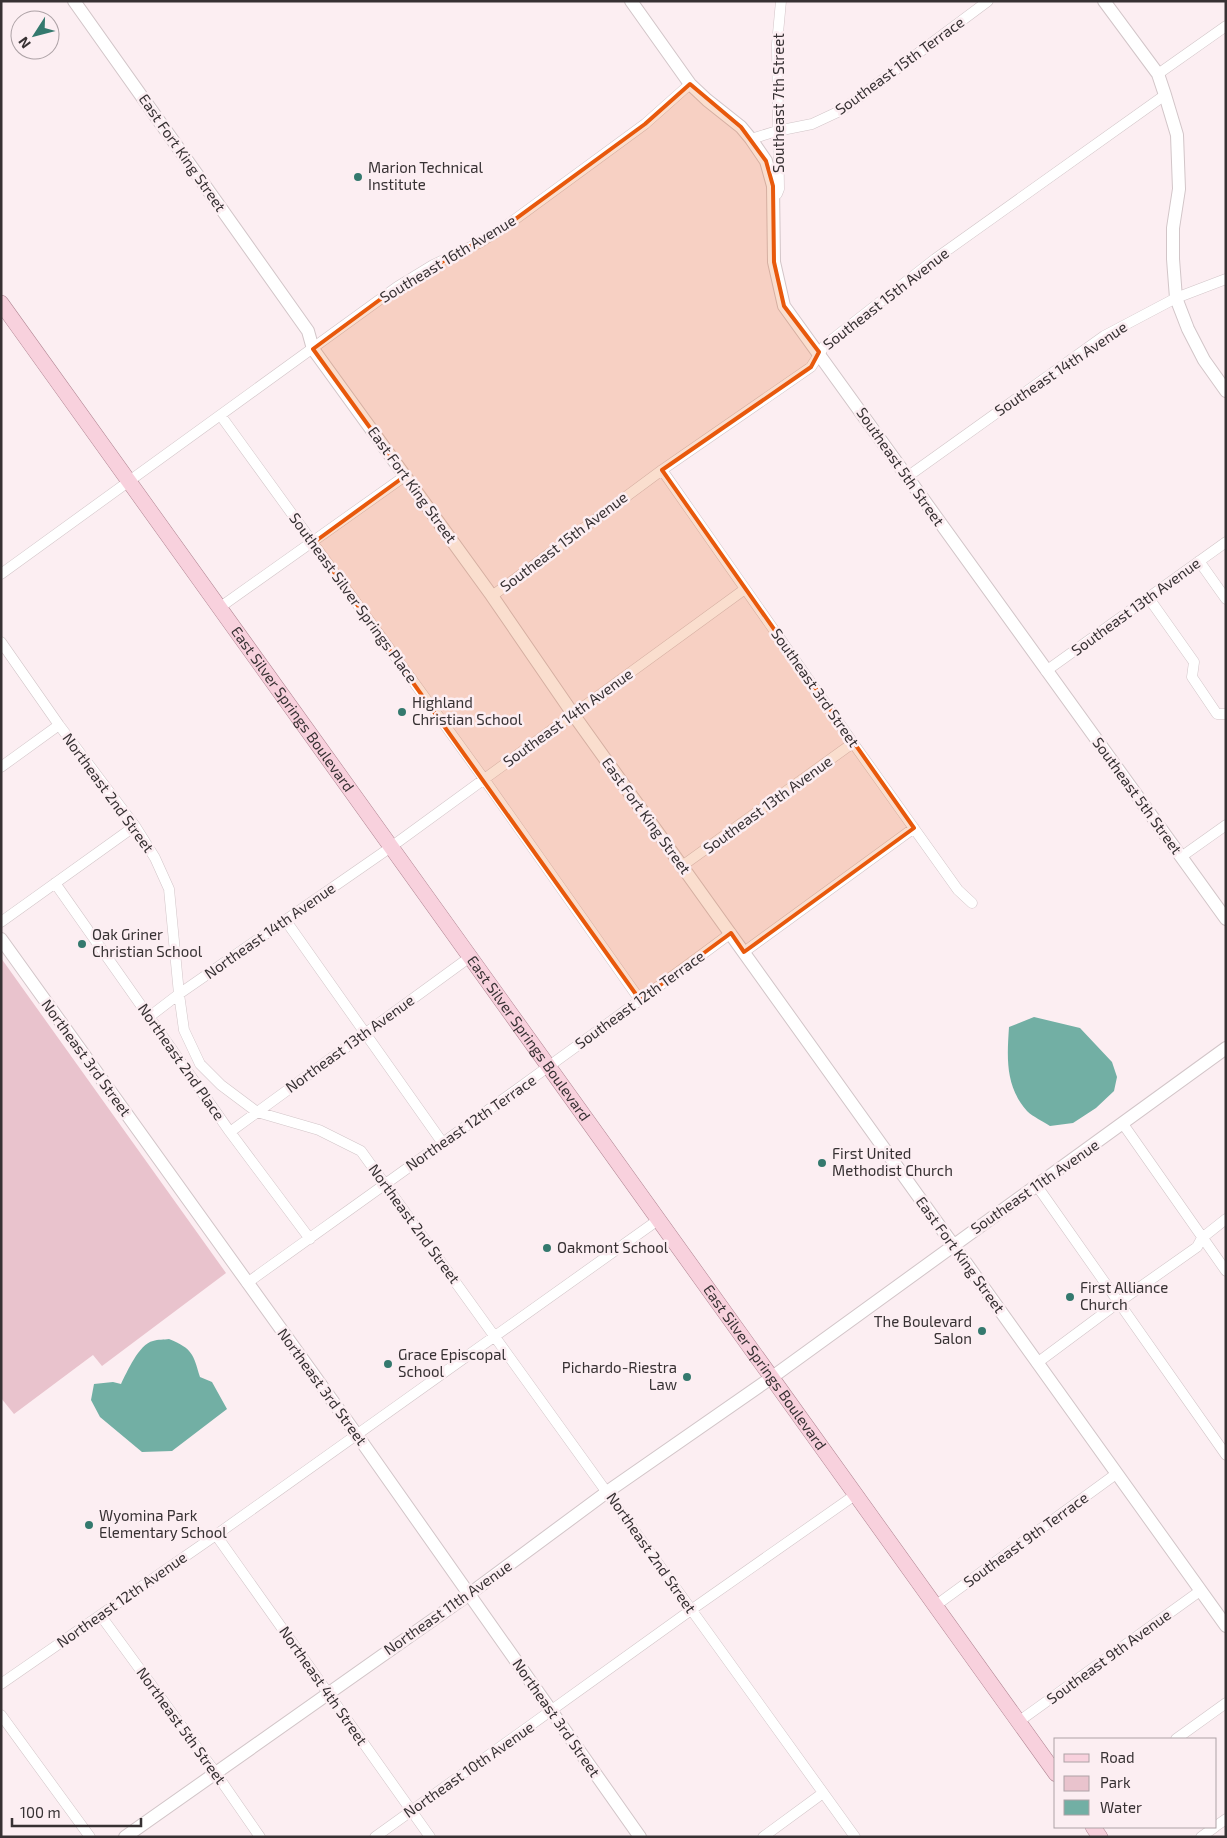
<svg xmlns="http://www.w3.org/2000/svg" width="1227" height="1838" font-family="'Exo 2',sans-serif">
<rect width="100%" height="100%" fill="#fceef2"/>
<path fill="#e9c3cd" d="M1,958L226,1273L102,1366L93,1355L14,1414L1,1398Z"/>
<path fill="#72afa4" d="M1034,1017L1080,1028L1112,1062L1117,1077L1114,1091L1096,1108L1073,1123L1050,1126C1043,1121 1033,1117 1027,1111C1005,1086 1007,1058 1009,1027Z
M169,1339C193,1349 193,1354 200,1377L212,1382L227,1409L172,1451L142,1452L100,1417L91,1400L94,1384L113,1382L121,1384C127,1372 139,1344 153,1341C158,1339 164,1340 169,1339Z"/>
<g fill="none" stroke-linecap="round" stroke-linejoin="round">
<g stroke="#d2c5c8" stroke-width="11">
<path id="minor" d="M1158,74L1226,26
M751,139L777,131L812,124L842,110L988,1
M777,194L779,189L777,44L781,1
M221,416L484,779L640,1000
M662,470L853,743L958,890L972,903
M907,477L1104,336L1176,298L1226,279
M1199,561L1226,599
M1,574L397,287L433,265L479,243L506,226L645,124L690,84
M492,596L662,470L811,367L825,345L935,259L1165,95
M1148,597L1194,662L1192,677L1217,714H1226
M219,608L405,476
M1,642L59,725L135,826L155,858L169,889L179,994L184,1030L200,1064L221,1085L257,1112L319,1130L361,1151L855,1837
M1046,671L1226,542
M1,767L59,725
M1181,857L1226,825
M682,866L853,743
M55,883L230,1132L310,1239
M286,921L442,1142
M1,922L135,826
M744,952L914,828
M149,1017L179,994L391,847L745,589
M1123,1124L1226,1271
M230,1132L470,957
M1037,1186L1226,1455
M247,1283C409,1167 571,1052 731,933
M1037,1363L1119,1302L1197,1247L1202,1238L1226,1219
M216,1535L430,1837
M935,1606L1116,1474
M101,1616L215,1772L260,1837
M1,1684L216,1535L658,1220
M1,1715L90,1837
M1018,1722L1200,1591
M1176,1739L1226,1703
M1216,1826L1226,1819
M375,1837L691,1610L855,1495
M763,1837L823,1793
M1201,1837L1215,1827"/>
</g>
<g stroke="#d2c5c8" stroke-width="14">
<path id="tertiary" d="M74,1L308,331L313,349L492,596L573,714L1226,1626
M631,1L690,84L707,100L741,127L751,139L766,161L773,186L774,262L784,306L1226,919
M1104,1L1158,74L1165,95L1177,135L1179,189L1173,228V259L1176,298L1188,329L1204,360L1226,391
M1,939L357,1435L640,1837
M125,1837L468,1595L607,1492L771,1378L1226,1048"/>
</g>
<g stroke="#b18693" stroke-width="16">
<g id="primary">
<path id="s1" d="M1,303L1056,1774"/>
<path d="M1093,1827L1100,1837"/>
</g>
</g>
<use href="#minor" stroke="#fff" stroke-width="10"/>
<use href="#tertiary" stroke="#fff" stroke-width="12"/>
<use href="#primary" stroke="#f8d1dd" stroke-width="15"/>
</g>
<path fill="#e8590c" fill-opacity="0.2" stroke="#e8590c" stroke-width="4" stroke-linejoin="round" d="M690,84L741,127L766,161L773,186L774,262L784,306L819,352L811,367L662,470L914,828L744,952L731,933L640,1000L313,543L405,476L313,349L397,287L506,226L645,124Z"/>
<g fill="#34796e" stroke="#fceef2" stroke-width="2">
<circle cx="358" cy="177" r="5"/>
<circle cx="402" cy="712" r="5"/>
<circle cx="82" cy="944" r="5"/>
<circle cx="822" cy="1163" r="5"/>
<circle cx="547" cy="1248" r="5"/>
<circle cx="1070" cy="1297" r="5"/>
<circle cx="982" cy="1331" r="5"/>
<circle cx="388" cy="1364" r="5"/>
<circle cx="687" cy="1377" r="5"/>
<circle cx="89" cy="1525" r="5"/>
</g>
<g text-anchor="middle" stroke-width="5" stroke-linejoin="round" paint-order="stroke">
<g font-size="15" fill="#373133" stroke="#fceef2">
<text transform="translate(900 66) rotate(-36)" y="5">Southeast 15th Terrace</text>
<text transform="translate(779 103) rotate(-90)" y="5">Southeast 7th Street</text>
<text transform="translate(182 153) rotate(55)" y="5">East Fort King Street</text>
<text transform="translate(448 259) rotate(-31)" y="5">Southeast 16th Avenue</text>
<text transform="translate(886 299) rotate(-38)" y="5">Southeast 15th Avenue</text>
<text transform="translate(1061 369) rotate(-34)" y="5">Southeast 14th Avenue</text>
<text transform="translate(900 467) rotate(55)" y="5">Southeast 5th Street</text>
<text transform="translate(412 485) rotate(54)" y="5">East Fort King Street</text>
<text transform="translate(564 542) rotate(-37)" y="5">Southeast 15th Avenue</text>
<text transform="translate(353 598) rotate(54)" y="5">Southeast Silver Springs Place</text>
<text transform="translate(1136 607) rotate(-36)" y="5">Southeast 13th Avenue</text>
<text transform="translate(815 688) rotate(55)" y="5">Southeast 3rd Street</text>
<text dy="5" stroke="none"><textPath href="#s1" startOffset="500">East Silver Springs Boulevard</textPath></text>
<text transform="translate(568 718) rotate(-36)" y="5">Southeast 14th Avenue</text>
<text transform="translate(108 793) rotate(54)" y="5">Northeast 2nd Street</text>
<text transform="translate(1137 796) rotate(54)" y="5">Southeast 5th Street</text>
<text transform="translate(768 805) rotate(-36)" y="5">Southeast 13th Avenue</text>
<text transform="translate(646 816) rotate(54)" y="5">East Fort King Street</text>
<text transform="translate(270 931) rotate(-35)" y="5">Northeast 14th Avenue</text>
<text transform="translate(640 1000) rotate(-36)" y="5">Southeast 12th Terrace</text>
<text dy="5" stroke="none"><textPath href="#s1" startOffset="905">East Silver Springs Boulevard</textPath></text>
<text transform="translate(350 1044) rotate(-36)" y="5">Northeast 13th Avenue</text>
<text transform="translate(86 1058) rotate(54)" y="5">Northeast 3rd Street</text>
<text transform="translate(181 1062) rotate(55)" y="5">Northeast 2nd Place</text>
<text transform="translate(471 1123) rotate(-35)" y="5">Northeast 12th Terrace</text>
<text transform="translate(1035 1187) rotate(-35)" y="5">Southeast 11th Avenue</text>
<text transform="translate(414 1224) rotate(54)" y="5">Northeast 2nd Street</text>
<text transform="translate(960 1255) rotate(54)" y="5">East Fort King Street</text>
<text dy="5" stroke="none"><textPath href="#s1" startOffset="1310">East Silver Springs Boulevard</textPath></text>
<text transform="translate(322 1387) rotate(54)" y="5">Northeast 3rd Street</text>
<text transform="translate(1026 1540) rotate(-36)" y="5">Southeast 9th Terrace</text>
<text transform="translate(651 1553) rotate(55)" y="5">Northeast 2nd Street</text>
<text transform="translate(122 1600) rotate(-35)" y="5">Northeast 12th Avenue</text>
<text transform="translate(448 1608) rotate(-35)" y="5">Northeast 11th Avenue</text>
<text transform="translate(1109 1657) rotate(-36)" y="5">Southeast 9th Avenue</text>
<text transform="translate(323 1686) rotate(55)" y="5">Northeast 4th Street</text>
<text transform="translate(556 1718) rotate(55)" y="5">Northeast 3rd Street</text>
<text transform="translate(181 1726) rotate(54)" y="5">Northeast 5th Street</text>
<text transform="translate(469 1770) rotate(-35)" y="5">Northeast 10th Avenue</text>
</g>
<g font-size="15" fill="#373133" stroke="#fceef2" text-anchor="start">
<text x="368" y="173">Marion Technical<tspan x="368" dy="17">Institute</tspan></text>
<text x="412" y="708">Highland<tspan x="412" dy="17">Christian School</tspan></text>
<text x="92" y="940">Oak Griner<tspan x="92" dy="17">Christian School</tspan></text>
<text x="832" y="1159">First United<tspan x="832" dy="17">Methodist Church</tspan></text>
<text x="557" y="1253">Oakmont School</text>
<text x="1080" y="1293">First Alliance<tspan x="1080" dy="17">Church</tspan></text>
<text x="972" y="1327" text-anchor="end">The Boulevard<tspan x="972" dy="17">Salon</tspan></text>
<text x="398" y="1360">Grace Episcopal<tspan x="398" dy="17">School</tspan></text>
<text x="677" y="1373" text-anchor="end">Pichardo-Riestra<tspan x="677" dy="17">Law</tspan></text>
<text x="99" y="1521">Wyomina Park<tspan x="99" dy="17">Elementary School</tspan></text>
</g>
</g>
<rect width="1227" height="1838" fill="none" stroke="#373133" stroke-width="5"/>
<rect x="1054" y="1738" width="162" height="90" fill="#fceef2" stroke="#ada2a6"/>
<rect x="1064" y="1754" width="25" height="8" fill="#f8d1dd" stroke="#ada2a6"/>
<text x="1100" y="1763" font-size="15" fill="#373133">Road</text>
<rect x="1064" y="1776" width="25" height="15" fill="#e9c3cd" stroke="#ada2a6"/>
<text x="1100" y="1788" font-size="15" fill="#373133">Park</text>
<rect x="1064" y="1800" width="25" height="15" fill="#72afa4" stroke="#ada2a6"/>
<text x="1100" y="1813" font-size="15" fill="#373133">Water</text>
<g transform="translate(35 35) rotate(234)"><circle r="24" fill="#fceef2" stroke="#ada2a6"/>
<path d="M0-4L9 19L0 12L-9 19Z" fill="#34796e"/>
<text y="-8" font-size="14" font-weight="bold" text-anchor="middle" fill="#373133">N</text>
</g>
<path d="M12 1818v8h129v-8" fill="none" stroke="#373133" stroke-width="2.5"/>
<text x="20" y="1818" font-size="15" fill="#373133" stroke="#fceef2" stroke-width="4" paint-order="stroke">100 m</text>
</svg>
